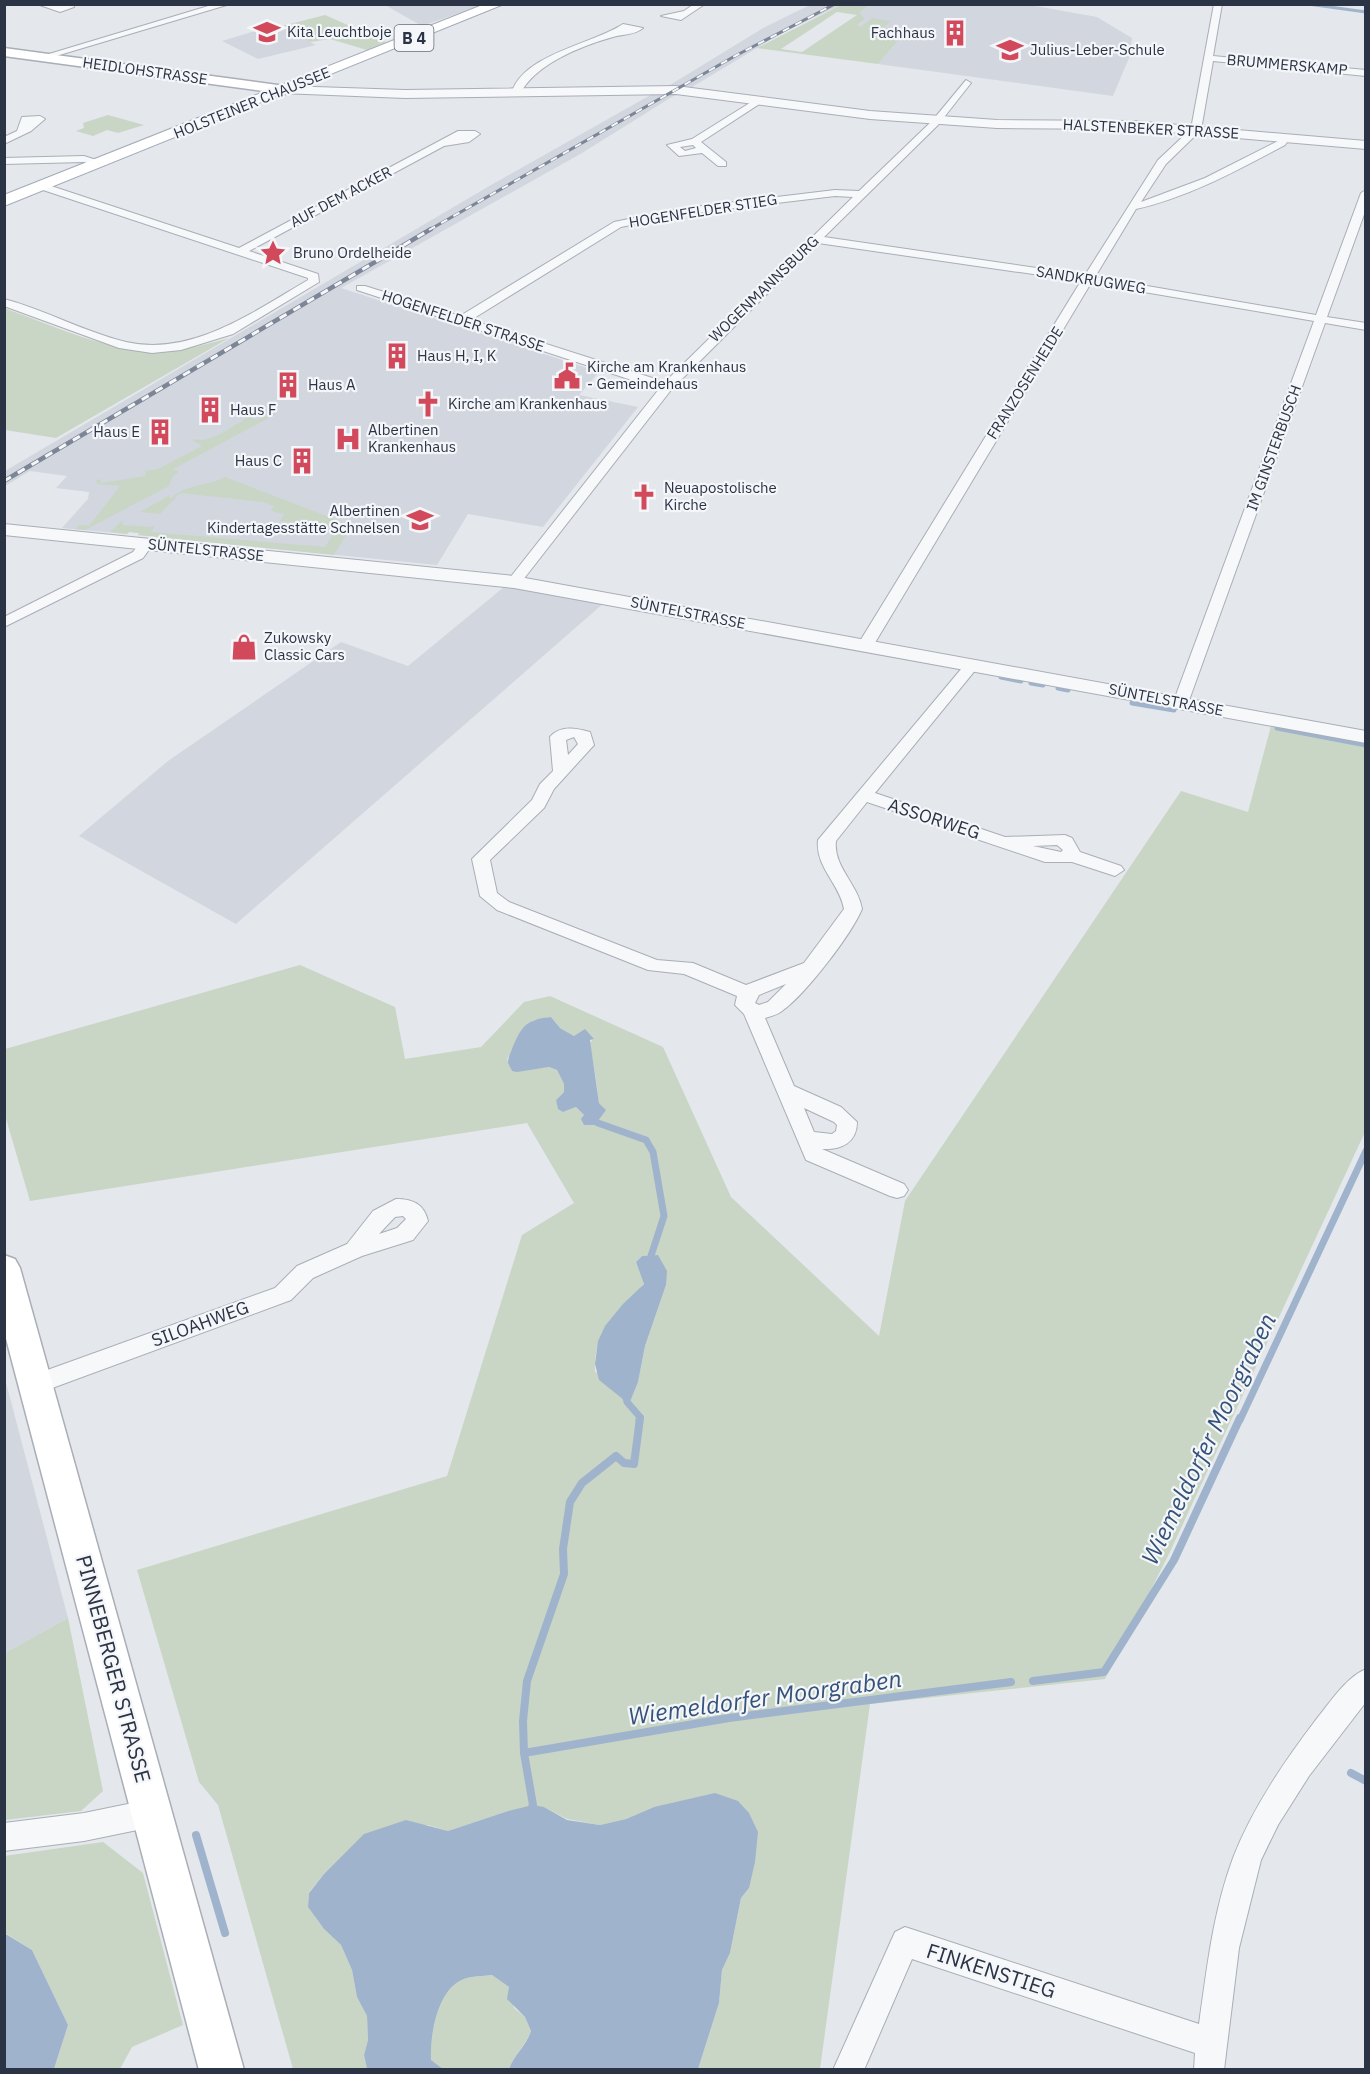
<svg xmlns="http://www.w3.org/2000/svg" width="1370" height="2074" font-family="'IBM Plex Sans',sans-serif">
<rect width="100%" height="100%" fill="#e4e7ec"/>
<path fill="#d2d6de" d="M1024,4L1097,17L1132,38L1129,58L1113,96L878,64L898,41L858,26L865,19L860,12L870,5Z
M385,5H482L422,26Z
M810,5H841L785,31L692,87L670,85L765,27Z
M275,25L316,45L258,59L222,41Z
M654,93L675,95L582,153L341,288L599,372L579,395L638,407L543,527L468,514L437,565L138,535L139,533L129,532L127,534L62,528L88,499L89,492L56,488L67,476L30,471L5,486V471L491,185Z
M504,587L605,602L236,924L79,836L168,761L341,642L408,666Z
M4,1375L68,1618L5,1653H4Z"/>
<path fill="#c9d6c5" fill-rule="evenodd" d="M841,5H870L860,12L865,19L858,25L861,27L872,18L891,21L880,30L866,28L898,41L878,64L757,48ZM837,12L857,15L802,52L781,49Z
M325,15L386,42L367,50L330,39L310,42L278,27Z
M108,115L144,125L118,133L107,130L93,136L76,131L84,128L83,123Z
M4,308C92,340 135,367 229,338L56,438L5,430Z
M274,413L276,414L173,469L179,472L173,476L169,486L85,530L75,529L79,525L89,526L120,486L98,484L96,480L100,479L101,483L146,476L145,471L158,469L202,446L192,440L195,439C209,445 235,424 249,417L257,420Z
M225,477L350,525L351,527L334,555L138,535L139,533L129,532L127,534L110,532L123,520L122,525L151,527L155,525L151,532L325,547L337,528L280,521L284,514L271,511L274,506L263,502L180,493L160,514L140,512L170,495L169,498H172C182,485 209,486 225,477Z
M1271,726L1365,747V1132L1168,1556L1105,1679L870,1704L820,2069H698L719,2003L722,1970L730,1953L741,1898L749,1888L654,1807L626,1819L600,1825L567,1819L544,1807L508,1811L448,1831L428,1825L364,1835L324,1874L309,1892L308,1907L324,1929L341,1945L352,1970L357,1997L367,2016L368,2040L364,2055L368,2069H293L218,1805L199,1782L137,1570L447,1476L522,1235L574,1203L527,1123L30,1201L5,1115V1049L300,965L395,1007L405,1059L481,1047L524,1002L550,996L663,1047L731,1197L879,1336L905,1201L1181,791L1248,812ZM551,1017L560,1028L574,1036L580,1033L593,1039L590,1043C593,1063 597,1083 599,1103L604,1108L584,1115L576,1107L563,1112L556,1100L564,1092V1084L557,1070L549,1067L512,1071L507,1059L533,1020ZM658,1255L666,1285L645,1346L638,1382L595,1372C593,1327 621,1313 644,1283L636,1262L642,1256Z
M68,1618L103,1791L81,1811L5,1820V1653Z
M103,1842L143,1873L183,2025L132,2047L120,2069H54L68,2025L32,1950L5,1933L4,1856Z
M492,1975L509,1987L514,2008L525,2017L531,2031C525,2046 514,2055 509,2069H443L431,2060C430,2036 437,1989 464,1979C473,1976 483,1976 492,1975Z"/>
<path fill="#9fb4cc" d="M551,1017L560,1028L574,1036L585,1029L594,1039L590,1040L599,1103L606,1110L595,1125H584L581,1119L584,1115L576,1107L563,1112L558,1109L556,1100L564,1092V1084L557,1070L549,1067L517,1072L512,1071L508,1063C508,1057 510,1055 512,1049C521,1027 526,1019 551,1017Z
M658,1255L667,1271L666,1285L645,1346L638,1382L629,1404L599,1380L595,1364L598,1341L605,1326L623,1304L644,1284L636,1262L642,1256Z
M715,1793L738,1801L749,1813L758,1832L755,1862L749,1888L741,1898L730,1953L722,1970L719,2003L698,2069H509C514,2055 526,2046 531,2031L525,2017L507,1999L509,1987L492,1975C483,1976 472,1976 464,1979C437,1989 430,2035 431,2060L443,2069L367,2068L364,2055L368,2040L367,2016L357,1997L352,1970L341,1945L324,1929L308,1907L309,1893L324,1874L364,1834L406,1820L448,1831L508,1811L533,1805L544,1807L567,1820L600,1825L626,1819L654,1807Z
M4,1933L32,1950L68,2025L54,2069H5Z"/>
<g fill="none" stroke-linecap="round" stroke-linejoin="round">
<path stroke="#9fb4cc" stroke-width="3" d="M1308,4L1366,12"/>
<path stroke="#9fb4cc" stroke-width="5" d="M1001,677L1021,681
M1031,683L1043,685
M1058,688L1068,690
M1132,703L1174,710
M1277,728L1366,745"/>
<path stroke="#9fb4cc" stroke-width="7" d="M598,1123L646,1140L653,1152L664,1216L649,1262
M625,1394L627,1402L640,1417L639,1420
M1240,1420L1366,1151"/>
<path stroke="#9fb4cc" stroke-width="8" d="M1033,1681L1104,1672L1174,1560L1240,1418
M524,1753L729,1718L1011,1682
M1351,1773L1366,1781
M530,1811L533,1805L524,1753L523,1721L527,1681L564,1574L563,1549L570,1502L582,1483L616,1456L624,1463L634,1464L640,1418
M196,1835L225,1933"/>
<g stroke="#a9aeb7" stroke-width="2">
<path id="minor" d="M37,4H73L74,7L60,12Z
M215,4H230L46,59L39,57Z
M694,4H705L681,20L661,16L684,11Z
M1214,4H1222L1213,56L1366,70V76L1213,61L1201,130L1166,164L1141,202L1205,178L1278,141L1282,136L1290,138L1285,145C1238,170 1189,197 1136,209L1095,277L1316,315L1361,193L1366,190V209L1327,317L1366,323V330L1325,323L1187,706L1181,708L1173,703L1314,321L1091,283L873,646L865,651L857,646L1081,281L818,243L671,390L519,585H509L507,582L509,579L659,389L357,290V286H365L460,316L614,222L678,209L835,190L859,191L932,121L966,80L971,83L938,125L824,237L1085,275L1158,160L1191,129ZM835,196L853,197L665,382L471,320L621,227L678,215Z
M623,24L643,28C635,35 623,34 613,37C581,46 535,64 520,94L512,92C524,54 593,44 623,24Z
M756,99L764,101L701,142L726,162V166H718L702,153L679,156L667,145L692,139ZM693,145L696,148L685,151L680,147Z
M40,116L45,119L31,131L4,144V137L17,131L22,117Z
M458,131H475L480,134L469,142L444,146L249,251L318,274L319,282L233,334L181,350L152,353L119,348L4,306V299C46,310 84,332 126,342C192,357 253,312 308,280V278L37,188V184H45L239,248Z
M84,156L106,163L101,166L84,162L4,164V158Z
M146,540L153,544L143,558L4,627V617L133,552L141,541Z
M972,660L980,665L977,668L875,793L1005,837L1065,835L1072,838L1080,852L1121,866L1124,870L1115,876L1072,862H1045L867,802L836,841C833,867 858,884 862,909C851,935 805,995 782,1011C777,1015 771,1016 765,1018L794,1086L841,1107L857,1122C857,1143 841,1150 822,1149L904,1184L908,1190L904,1196L897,1198L890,1196L806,1160L744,1014L735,1005L737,996L684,974L648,970L497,910L480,896L472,859L532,800L540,784L553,771L550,737C560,725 576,728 590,732L594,745L554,789L544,808L490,860L497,893L509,902L657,960L693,963L746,985L804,963L844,909C840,884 815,867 818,840L967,662ZM574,737L578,744L568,755L566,740ZM1057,845L1063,850L1061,852L1033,846ZM786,984L768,1002L759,1005L755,1003L759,995ZM804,1108L834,1122L837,1125L836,1131L832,1134L814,1132Z
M396,1199C413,1199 424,1204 428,1221L413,1240L362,1256L313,1278L291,1300L36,1394L28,1391L24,1384L28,1377L275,1288L297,1266L347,1244L373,1211ZM403,1216L406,1219L397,1228L379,1234L395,1217Z
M1366,1669V1702L1309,1776L1278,1825L1261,1860L1239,1948L1224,2070H1194L1195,2053L912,1959L864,2070H833L895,1932L905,1927L1199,2024C1207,1968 1213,1912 1233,1858C1252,1809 1283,1763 1315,1721C1329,1704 1345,1678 1366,1669Z
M152,1799L162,1803L166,1813L162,1823L152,1827L84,1841L4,1851V1823L84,1813Z"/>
</g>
<g stroke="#a9aeb7" stroke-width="2">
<path id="tertiary" d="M285,86L405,90L676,86L870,111L997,120L1133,121L1366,141V149L1133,129L997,128L870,119L676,94L405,98L281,93V87Z
M4,524L514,576L1366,731V743L514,588L4,535Z"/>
</g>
<g stroke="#a9aeb7" stroke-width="3">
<path id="secondary" d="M4,48L285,86L292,90L285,94L4,56Z
M4,1255L15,1259L20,1268L244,2070H199L4,1331Z"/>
</g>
<g stroke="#a3abb8" stroke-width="2">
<path id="primary" d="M485,4H504L4,206V195Z"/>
</g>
<use href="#minor" fill="#f7f8fa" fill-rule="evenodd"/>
<use href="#tertiary" fill="#f7f8fa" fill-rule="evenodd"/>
<use href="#secondary" fill="#fff" fill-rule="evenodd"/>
<use href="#primary" fill="#fff" fill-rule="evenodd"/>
<g stroke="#7d8696" stroke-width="3">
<path id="rail-far1" d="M429,230L735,56L835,4"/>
</g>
<g stroke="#7d8696" stroke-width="4.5">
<path id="rail" d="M4,481L431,229"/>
</g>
<use href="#rail-far1" stroke="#f4f6f9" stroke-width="2" stroke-dasharray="7" stroke-linecap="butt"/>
<use href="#rail" stroke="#f4f6f9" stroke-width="3" stroke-dasharray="8" stroke-linecap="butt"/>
</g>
<defs>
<g id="school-bare" transform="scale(2.07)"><path d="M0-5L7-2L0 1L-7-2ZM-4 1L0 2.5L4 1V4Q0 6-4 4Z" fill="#d1495b" stroke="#f4f6f9" stroke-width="2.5" paint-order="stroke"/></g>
<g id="building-bare" transform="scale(2.07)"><path d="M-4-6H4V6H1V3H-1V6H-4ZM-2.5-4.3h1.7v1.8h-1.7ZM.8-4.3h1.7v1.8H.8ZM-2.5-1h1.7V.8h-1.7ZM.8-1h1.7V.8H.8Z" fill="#d1495b" stroke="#f4f6f9" stroke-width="2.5" paint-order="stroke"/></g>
<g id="sight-bare" transform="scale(2.07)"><path d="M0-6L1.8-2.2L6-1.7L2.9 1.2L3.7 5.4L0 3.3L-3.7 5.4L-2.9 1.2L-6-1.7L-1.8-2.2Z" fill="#d1495b" stroke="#f4f6f9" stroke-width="2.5" paint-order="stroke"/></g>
<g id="civic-bare" transform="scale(2.07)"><path d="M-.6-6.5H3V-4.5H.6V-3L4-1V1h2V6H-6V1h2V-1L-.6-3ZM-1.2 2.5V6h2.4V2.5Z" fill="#d1495b" stroke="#f4f6f9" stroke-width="2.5" paint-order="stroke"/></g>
<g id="church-bare" transform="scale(2.07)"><path d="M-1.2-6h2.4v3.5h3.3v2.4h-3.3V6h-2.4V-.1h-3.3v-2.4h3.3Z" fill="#d1495b" stroke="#f4f6f9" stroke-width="2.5" paint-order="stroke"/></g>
<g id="hospital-bare" transform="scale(2.07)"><path d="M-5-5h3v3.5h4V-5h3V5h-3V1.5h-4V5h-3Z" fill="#d1495b" stroke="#f4f6f9" stroke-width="2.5" paint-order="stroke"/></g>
<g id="shop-bare" transform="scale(2.07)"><path d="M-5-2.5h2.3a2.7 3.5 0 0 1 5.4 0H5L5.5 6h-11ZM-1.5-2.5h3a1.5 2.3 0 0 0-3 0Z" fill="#d1495b" stroke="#f4f6f9" stroke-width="2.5" paint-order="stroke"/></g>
</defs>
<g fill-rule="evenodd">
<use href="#school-bare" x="267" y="32"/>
<use href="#building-bare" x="955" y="33"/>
<use href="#school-bare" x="1010" y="50"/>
<use href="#sight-bare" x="273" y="253"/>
<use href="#building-bare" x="397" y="356"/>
<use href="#civic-bare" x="567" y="376"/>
<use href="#building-bare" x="288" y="385"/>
<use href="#church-bare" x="428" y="404"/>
<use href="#building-bare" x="210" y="410"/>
<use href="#building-bare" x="160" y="432"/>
<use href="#hospital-bare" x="348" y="439"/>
<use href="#building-bare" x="302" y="461"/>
<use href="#church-bare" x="644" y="497"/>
<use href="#school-bare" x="420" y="520"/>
<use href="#shop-bare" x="244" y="647"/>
</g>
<g text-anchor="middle" stroke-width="4.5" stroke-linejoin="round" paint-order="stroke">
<g font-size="15" fill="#2b3445" stroke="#f4f6f9" text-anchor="start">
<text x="287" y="37">Kita Leuchtboje</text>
<text x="935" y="38" text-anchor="end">Fachhaus</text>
<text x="1030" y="55">Julius-Leber-Schule</text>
<text x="293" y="258">Bruno Ordelheide</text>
<text x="417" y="361">Haus H, I, K</text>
<text x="587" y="372">Kirche am Krankenhaus<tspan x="587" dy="17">- Gemeindehaus</tspan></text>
<text x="308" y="390">Haus A</text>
<text x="448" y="409">Kirche am Krankenhaus</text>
<text x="230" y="415">Haus F</text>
<text x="368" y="435">Albertinen<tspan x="368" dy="17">Krankenhaus</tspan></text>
<text x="140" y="437" text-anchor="end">Haus E</text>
<text x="282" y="466" text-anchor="end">Haus C</text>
<text x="664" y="493">Neuapostolische<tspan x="664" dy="17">Kirche</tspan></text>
<text x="400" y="516" text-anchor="end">Albertinen<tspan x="400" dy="17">Kindertagesstätte Schnelsen</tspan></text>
<text x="264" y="643">Zukowsky<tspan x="264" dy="17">Classic Cars</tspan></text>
</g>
<g font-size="15" fill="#2b3445" stroke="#f4f6f9">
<text transform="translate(1287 65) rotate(5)" y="5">BRUMMERSKAMP</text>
<text transform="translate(145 71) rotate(8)" y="5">HEIDLOHSTRASSE</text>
<text transform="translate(252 103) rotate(-22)" y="5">HOLSTEINER CHAUSSEE</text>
<text transform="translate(1151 129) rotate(3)" y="5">HALSTENBEKER STRASSE</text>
<text transform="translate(341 197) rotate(-28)" y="5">AUF DEM ACKER</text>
<text transform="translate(703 211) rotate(-9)" y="5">HOGENFELDER STIEG</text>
<text transform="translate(1091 280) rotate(9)" y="5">SANDKRUGWEG</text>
<text transform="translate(764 289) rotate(-44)" y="5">WOGENMANNSBURG</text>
<text transform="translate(463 321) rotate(18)" y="5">HOGENFELDER STRASSE</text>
<text transform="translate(1025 383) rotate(-58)" y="5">FRANZOSENHEIDE</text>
<text transform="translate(1274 448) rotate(-70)" y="5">IM GINSTERBUSCH</text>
<text transform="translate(206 550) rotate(6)" y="5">SÜNTELSTRASSE</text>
<text transform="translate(688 613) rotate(11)" y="5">SÜNTELSTRASSE</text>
<text transform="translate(1166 700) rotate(11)" y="5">SÜNTELSTRASSE</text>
</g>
<rect fill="#f4f6f9" stroke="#676e7b" stroke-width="1.5" x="394.5" y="25" width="39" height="26" rx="4.5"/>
<g font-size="16" font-weight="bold" fill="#2b3445">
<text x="414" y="44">B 4</text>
</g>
<g font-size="18" fill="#2b3445" stroke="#f4f6f9">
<text transform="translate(934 819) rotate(18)" y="6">ASSORWEG</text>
<text transform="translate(200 1324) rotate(-20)" y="6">SILOAHWEG</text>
</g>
<g font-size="21" fill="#2b3445" stroke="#f4f6f9">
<text transform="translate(113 1669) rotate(75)" y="7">PINNEBERGER STRASSE</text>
<text transform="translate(991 1971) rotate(18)" y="7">FINKENSTIEG</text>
</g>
<g font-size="24" font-style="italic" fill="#34527a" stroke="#f4f6f9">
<text transform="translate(1209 1439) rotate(-64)" y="8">Wiemeldorfer Moorgraben</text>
<text transform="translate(765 1698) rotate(-8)" y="8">Wiemeldorfer Moorgraben</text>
</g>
</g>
<rect width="1370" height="2074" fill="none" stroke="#2b3445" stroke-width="12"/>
</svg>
